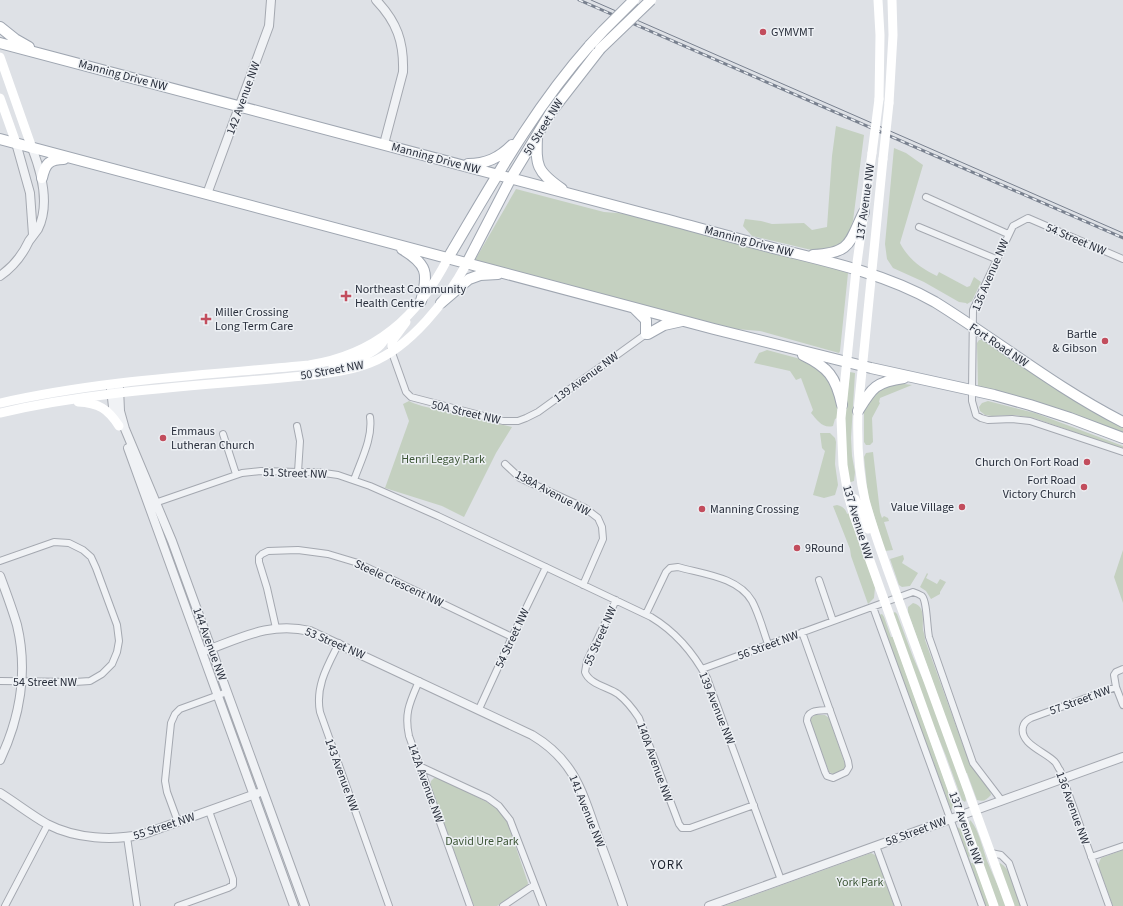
<svg xmlns="http://www.w3.org/2000/svg" width="1123" height="906" font-family="'Source Sans 3',sans-serif">
<rect width="100%" height="100%" fill="#dee1e6"/>
<path fill="#c4d0c0" d="M836,126L864,135L853,221C850,232 845,240 838,249L820,252L752,236L743,226L745,219L761,221L772,224L804,223L812,230L827,227L832,156Z
M894,148L906,153L923,165L900,243C909,260 921,268 937,276L939,272L967,287L970,286L974,277L981,282L972,301L967,304L966,303L959,302L924,282L893,268L887,259L885,244Z
M516,189L604,212L630,214L832,267L848,273L840,351L839,353L760,331L724,328L486,265L475,260Z
M979,340H984L1123,426V434L978,387L977,343Z
M767,350L808,361L830,379L838,403L837,418L835,419L833,426C823,429 817,420 811,413L813,410L801,378L796,380L790,371L754,363L759,353Z
M850,372L855,373L851,438L852,456L855,472L854,481L851,482H849L846,463L844,423Z
M897,383L912,385L880,398L879,402L880,403L872,418L873,442L870,445H866L864,442V412L867,402L874,390Z
M409,401L413,403L422,406L512,427L496,453L464,517L442,506L385,488L409,421L403,404Z
M988,401L1035,413L1123,446V449L1034,418L1014,415L992,416L985,415L980,411L979,407L982,403Z
M820,433H830L835,438L836,442L835,464L838,485L835,495L824,498L813,495L825,451L822,448Z
M873,452L880,512L882,518L884,516L888,518L889,521L884,522L893,550L885,551L868,496L864,457L866,453Z
M837,505C842,506 846,509 847,514L849,513L875,587L874,598L868,604L851,556L850,549L833,506Z
M1123,550V603L1114,577Z
M903,555L904,559L902,563L918,573L910,586L902,587L899,585L890,559Z
M927,573L928,574L926,578L937,584L940,579L946,582L940,592V594L931,599L926,591L920,587Z
M913,603C926,606 922,620 923,630C924,633 925,637 925,640L965,751L973,768L990,791L991,795C986,800 984,802 977,800L967,773H965L908,612V607Z
M895,612L897,614L913,657L928,691L965,794L966,800L965,802L962,800L946,756L929,715L893,613Z
M882,614L884,617L891,637H893L953,804L952,809L951,810L879,615Z
M815,715H825L829,718L845,764L846,768L843,770L833,774L829,772L811,723V718Z
M434,778H439L495,806L502,814L508,824L528,883L527,886L497,906H474L430,785L431,781Z
M970,820C979,829 983,851 988,863C994,878 1001,891 1006,906H998L969,824Z
M957,827L959,828L961,830L970,856L969,857L971,863H974L990,906H985Z
M1123,850V906H1113L1098,865L1101,858Z
M871,853L877,856L894,906H724Z
M1000,863C1012,869 1017,894 1021,906H1013L999,864Z"/>
<g fill="none" stroke-linecap="round" stroke-linejoin="round">
<g stroke="#a4a8b0" stroke-width="8">
<path id="minor" d="M926,197L1008,234
M919,227L996,259
M1123,259L1028,218L1013,226L973,310L972,390V401L976,415L981,418L988,420L1012,419L1030,421L1123,452
M391,350L406,392L411,397L503,421H518L526,418L538,412L646,334
M297,426L300,441L298,472
M223,434L236,474
M505,464L520,478L585,508L598,518L602,527L603,539L583,585
M354,480C361,460 373,438 370,417
M152,504L242,473L261,471L298,472H317L338,475L370,486L438,516L651,617C676,632 693,652 707,678L781,880
M0,561L54,542L69,543L83,550L91,557L96,568L117,625L119,641L117,652L112,664L102,674L90,681L75,682L0,681
M819,580L833,621
M616,600L587,661L585,672C589,684 608,687 618,694C627,701 633,709 639,718L679,824L682,828H690L754,805
M873,607L982,906
M646,614L666,572L670,568L678,567C703,574 738,577 752,601C759,614 763,630 768,644
M276,628L267,588L259,562V557L262,554L268,551L298,550L328,554L358,563L512,637
M802,632L848,761L849,767L846,772L833,778L827,776L825,772L807,721C807,709 820,711 830,710
M339,643C328,665 315,686 320,712L389,906
M702,669L913,592C916,593 919,594 922,596C927,601 927,628 929,637L973,763L1002,801
M1123,669L1116,672L1114,675L1116,687L1123,705
M419,681C410,702 404,713 409,736L470,906
M479,709L512,637L546,567
M419,766L488,798L499,806L510,820L543,906
M178,822L167,792L165,781L171,723L175,714L180,709L227,692
M127,837L137,906
M876,846L898,906
M991,853L1001,855L1009,863L1024,906
M1091,857L1123,846
M5,906L48,824
M178,906L228,888L233,885V879L209,811
M503,906L534,885
M1109,906L1060,770C1058,768 1057,764 1055,762C1046,752 1019,744 1023,727C1024,722 1027,720 1031,718L1116,687"/>
</g>
<g stroke="#a4a8b0" stroke-width="10">
<path id="tertiary" d="M376,0C397,22 404,42 403,72L384,144
M16,143L30,193L33,235
M207,194L269,26L271,0
M0,276C13,267 22,256 29,241C32,237 35,233 38,229C50,205 41,171 32,148
M119,388L120,411L125,429L172,541L305,906
M111,389L113,407L118,422
M128,448L294,906
M0,576C6,592 12,608 17,625C28,671 20,718 0,760
M202,652C239,639 270,621 310,631L532,735C574,760 582,791 597,834C606,858 615,882 623,906
M0,793C16,803 31,815 47,824C76,839 113,841 144,834L258,793
M709,906L1123,757"/>
</g>
<g stroke="#9fa6b1" stroke-width="12">
<path id="primary" d="M0,27L15,39L29,47
M0,43L657,217C696,227 734,238 773,248C827,261 886,274 935,302C998,341 1056,388 1123,422
M537,136C536,166 536,171 562,189
M0,139L714,329L871,368L994,395L1030,405L1070,418L1123,438
M468,164C486,164 499,158 512,145
M42,178C45,164 49,159 64,159
M402,249C427,264 429,273 421,301
M813,255C852,253 849,242 864,212
M448,258C492,184 533,109 590,45
M467,263L511,178L551,112L600,49
M441,303L469,279L480,275L498,274
M634,308L646,320V334H648L664,325L682,321
M803,355C828,367 836,377 842,405
M858,411C872,388 875,382 904,378"/>
</g>
<use href="#minor" stroke="#f0f2f5" stroke-width="6"/>
<use href="#tertiary" stroke="#f0f2f5" stroke-width="8"/>
<path stroke="#fff" stroke-width="9" d="M878,0L880,35L879,99
M0,57L32,148
M0,98L16,143
M889,103L893,35L892,0
M872,153L856,270L841,418L843,465L848,495L854,516L994,906
M883,159L858,411C857,441 858,471 865,500C871,523 879,545 887,568L1010,906
M392,351V341L406,322
M333,367C347,363 385,352 385,335
M78,402C99,403 108,409 119,426
M0,403C101,380 206,375 309,365C375,355 418,317 448,258
M0,413C103,389 208,386 313,375C332,373 352,370 370,363C411,347 447,300 467,263
M849,496L855,499L868,529"/>
<use href="#primary" stroke="#fff" stroke-width="10"/>
<path stroke="#79818f" stroke-width="1" d="M591,0L1123,233"/>
<g stroke="#79818f" stroke-width="3">
<path id="rail" d="M579,0L1123,238"/>
</g>
<use href="#rail" stroke="#edf0f4" stroke-width="1.5" stroke-dasharray="4.5" stroke-linecap="butt"/>
<g stroke="#9fa6b1" stroke-width="12" stroke-linecap="butt">
<path id="primary-bridge" d="M590,45L603,31L634,0
M600,49L651,0"/>
</g>
<path stroke="#fff" stroke-width="9" d="M872,153L879,99
M883,159L889,103"/>
<use href="#primary-bridge" stroke="#fff" stroke-width="10"/>
</g>
<g fill="#c24d5d" stroke="#edf0f4" stroke-width="1.5">
<circle cx="763" cy="32" r="4"/>
<path d="M344 290h4v4h4v4h-4v4h-4v-4h-4v-4h4z"/>
<path d="M204 313h4v4h4v4h-4v4h-4v-4h-4v-4h4z"/>
<circle cx="1105" cy="341" r="4"/>
<circle cx="163" cy="438" r="4"/>
<circle cx="1087" cy="462" r="4"/>
<circle cx="1084" cy="487" r="4"/>
<circle cx="962" cy="507" r="4"/>
<circle cx="702" cy="509" r="4"/>
<circle cx="797" cy="548" r="4"/>
</g>
<g text-anchor="middle" stroke-width="3" stroke-linejoin="round" paint-order="stroke">
<g font-size="12" fill="#292f3c" stroke="#edf0f4" text-anchor="start">
<text x="771" y="36">GYMVMT</text>
<text x="355" y="293">Northeast Community<tspan x="355" dy="14">Health Centre</tspan></text>
<text x="215" y="316">Miller Crossing<tspan x="215" dy="14">Long Term Care</tspan></text>
<text x="1097" y="338" text-anchor="end">Bartle<tspan x="1097" dy="14">&amp; Gibson</tspan></text>
<text x="171" y="435">Emmaus<tspan x="171" dy="14">Lutheran Church</tspan></text>
<text x="1079" y="466" text-anchor="end">Church On Fort Road</text>
<text x="1076" y="484" text-anchor="end">Fort Road<tspan x="1076" dy="14">Victory Church</tspan></text>
<text x="954" y="511" text-anchor="end">Value Village</text>
<text x="710" y="513">Manning Crossing</text>
<text x="805" y="552">9Round</text>
</g>
<g font-size="12" fill="#292f3c" stroke="#edf0f4">
<text transform="translate(123 75) rotate(15)" y="4">Manning Drive NW</text>
<text transform="translate(243 98) rotate(-70)" y="4">142 Avenue NW</text>
<text transform="translate(543 127) rotate(-58)" y="4">50 Street NW</text>
<text transform="translate(436 158) rotate(15)" y="4">Manning Drive NW</text>
<text transform="translate(865 202) rotate(-82)" y="4">137 Avenue NW</text>
<text transform="translate(1076 239) rotate(23)" y="4">54 Street NW</text>
<text transform="translate(749 241) rotate(15)" y="4">Manning Drive NW</text>
<text transform="translate(990 275) rotate(-67)" y="4">136 Avenue NW</text>
<text transform="translate(999 345) rotate(34)" y="4">Fort Road NW</text>
<text transform="translate(332 370) rotate(-10)" y="4">50 Street NW</text>
<text transform="translate(586 377) rotate(-36)" y="4">139 Avenue NW</text>
<text transform="translate(466 412) rotate(13)" y="4">50A Street NW</text>
<text transform="translate(295 473) rotate(2)" y="4">51 Street NW</text>
<text transform="translate(553 493) rotate(28)" y="4">138A Avenue NW</text>
<text transform="translate(858 522) rotate(73)" y="4">137 Avenue NW</text>
<text transform="translate(399 583) rotate(25)" y="4">Steele Crescent NW</text>
<text transform="translate(600 636) rotate(-66)" y="4">55 Street NW</text>
<text transform="translate(512 638) rotate(-65)" y="4">54 Street NW</text>
<text transform="translate(335 643) rotate(23)" y="4">53 Street NW</text>
<text transform="translate(210 644) rotate(70)" y="4">144 Avenue NW</text>
<text transform="translate(768 645) rotate(-20)" y="4">56 Street NW</text>
<text x="45" y="686">54 Street NW</text>
<text transform="translate(1080 700) rotate(-20)" y="4">57 Street NW</text>
<text transform="translate(717 708) rotate(68)" y="4">139 Avenue NW</text>
<text transform="translate(655 762) rotate(70)" y="4">140A Avenue NW</text>
<text transform="translate(342 775) rotate(70)" y="4">143 Avenue NW</text>
<text transform="translate(426 783) rotate(70)" y="4">142A Avenue NW</text>
<text transform="translate(1073 808) rotate(70)" y="4">136 Avenue NW</text>
<text transform="translate(587 811) rotate(68)" y="4">141 Avenue NW</text>
<text transform="translate(164 826) rotate(-18)" y="4">55 Street NW</text>
<text transform="translate(966 828) rotate(70)" y="4">137 Avenue NW</text>
<text transform="translate(916 831) rotate(-20)" y="4">58 Street NW</text>
</g>
<g font-size="12" fill="#3d5637" stroke="#edf0f4">
<text x="443" y="463">Henri Legay Park</text>
<text x="482" y="845">David Ure Park</text>
<text x="860" y="886">York Park</text>
</g>
<g font-size="13" letter-spacing="1" fill="#1b212d" stroke="#edf0f4">
<text x="667" y="869">YORK</text>
</g>
</g>
</svg>
